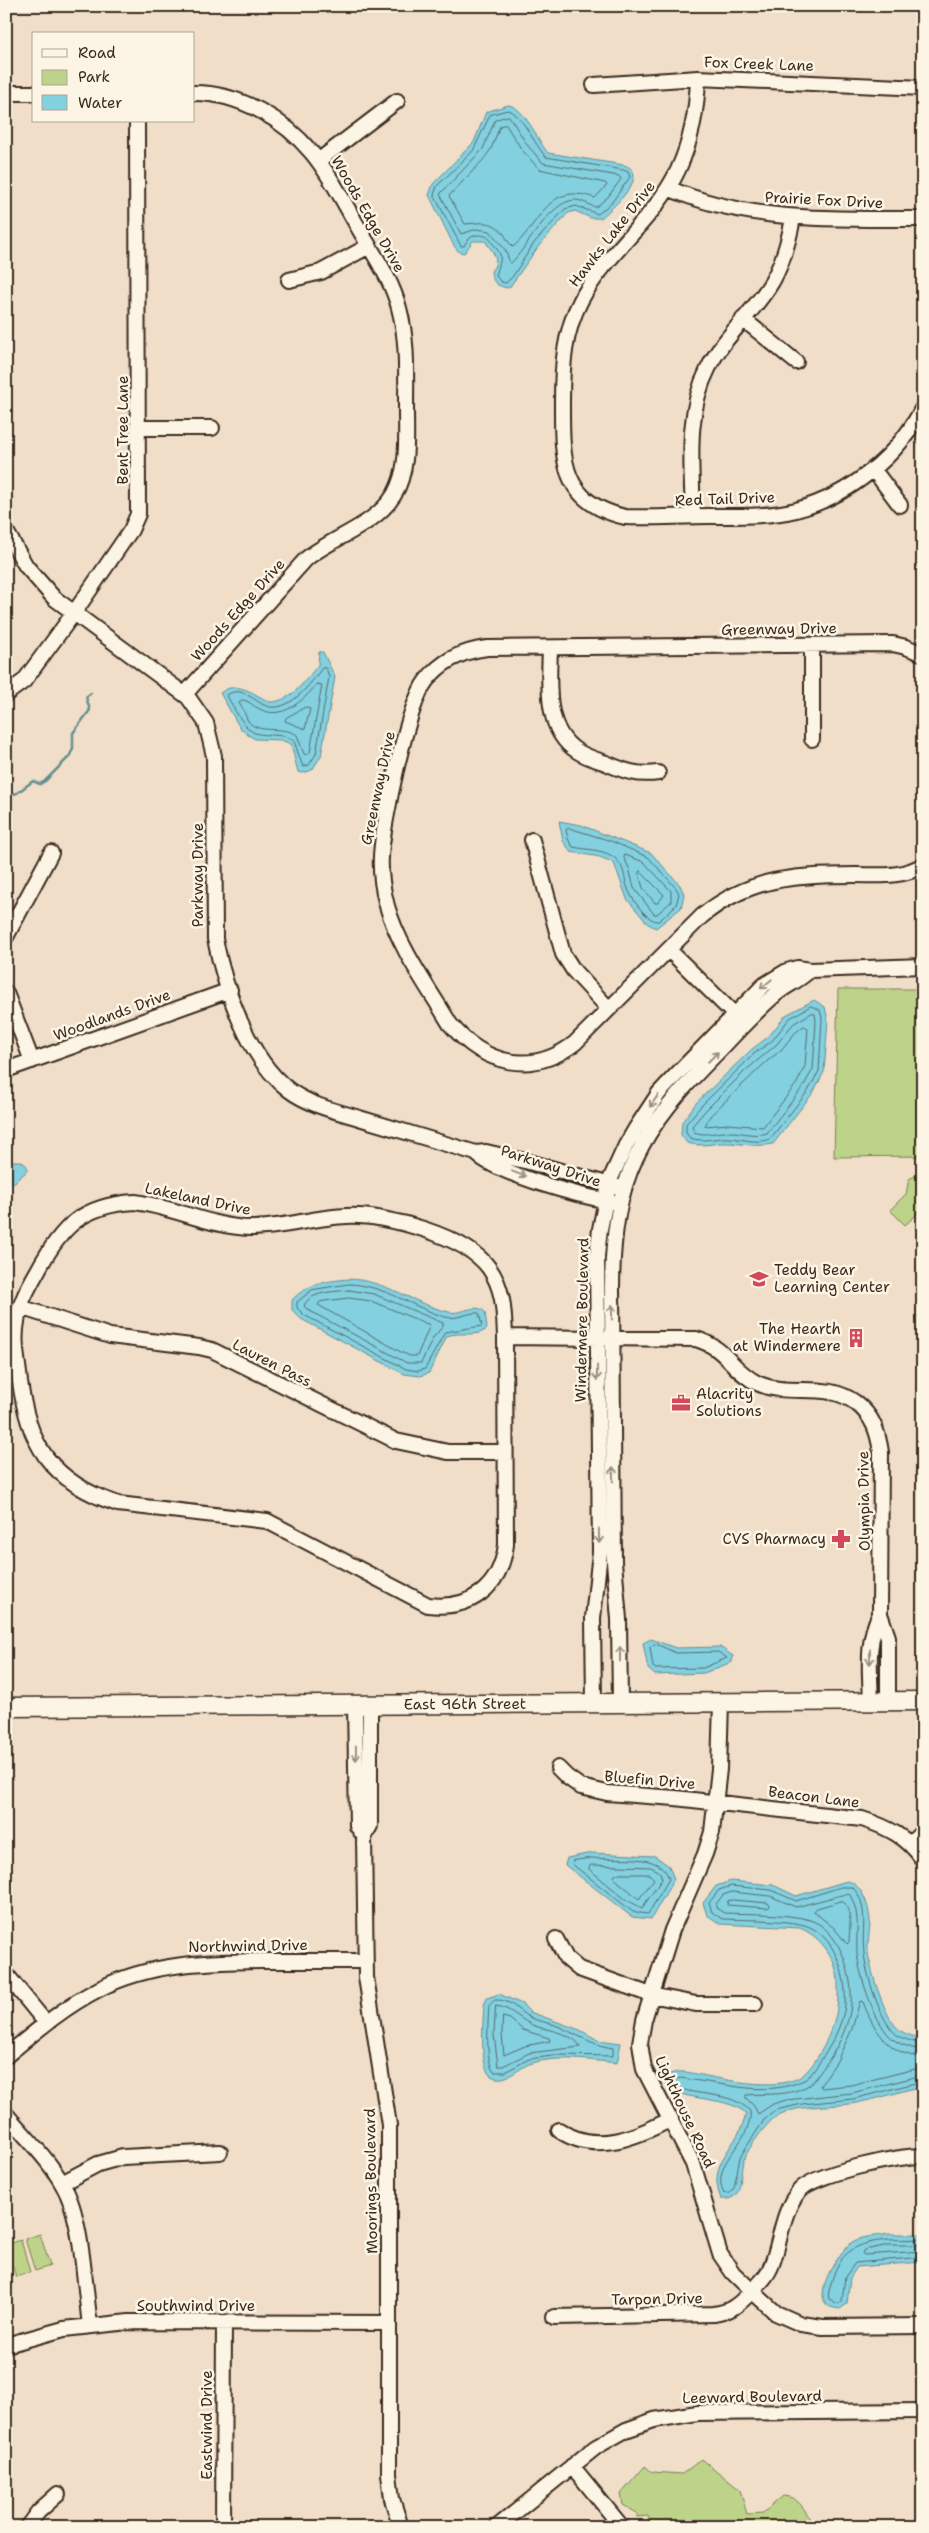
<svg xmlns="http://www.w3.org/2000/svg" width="929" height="2533" font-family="'Shantell Sans',sans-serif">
<rect width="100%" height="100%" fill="#f0dec8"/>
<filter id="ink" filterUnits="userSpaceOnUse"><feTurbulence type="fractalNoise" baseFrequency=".02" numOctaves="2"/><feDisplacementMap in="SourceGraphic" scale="10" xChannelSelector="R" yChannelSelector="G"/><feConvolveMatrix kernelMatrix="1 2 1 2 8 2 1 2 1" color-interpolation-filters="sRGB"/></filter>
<g filter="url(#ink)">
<path fill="#bcd389" stroke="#7c7e54" d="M838,989H923V1156L834,1157Z
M923,1172V1209L905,1225L890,1210L906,1194L909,1179Z
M40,2234L50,2266L35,2271L25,2239Z
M21,2240L30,2272L16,2277L6,2245Z
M702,2459L740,2490L747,2514L763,2513L783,2496C798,2497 803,2507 811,2520L807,2527H650L648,2516L637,2517V2513L623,2505L621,2494L645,2466L652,2472L682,2474Z"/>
<path fill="#82d0e0" stroke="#668e92" d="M508,105C525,107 537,140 548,153L624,165C653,174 611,209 601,218H591L575,211L568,213L538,247L509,288C498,287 492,283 491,271C501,260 493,252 485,241H473L464,253L459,252L454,246L429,195L433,184L474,142L486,112Z
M319,652H323L335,677L321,756L312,770L303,773L298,772L291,744L281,740L255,739L248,735L240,728L220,693C238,679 254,695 270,702C290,702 303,683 315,669L318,665Z
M559,821L581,825L651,853L680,885L684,894L681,908L656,928L648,924L627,899L614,863L600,857L571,852L563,841Z
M814,1000L825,1007L828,1021L824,1072L813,1093L773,1144C757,1147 745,1144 730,1143C713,1142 705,1148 687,1143L681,1135L682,1122L696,1103L752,1049L768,1037L786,1015Z
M6,1161H21L27,1166V1171L6,1190Z
M349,1279C385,1280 414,1304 449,1312C462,1315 475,1302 485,1312L487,1329C476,1338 460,1331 447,1336L429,1373L420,1376L404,1374L301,1319L292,1310V1300C308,1283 327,1281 349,1279Z
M651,1639L676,1648L720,1647L733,1656L732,1662L704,1673L655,1675L648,1669L643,1643Z
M592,1853L655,1856L669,1866L674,1879L651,1919L632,1917L565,1865L567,1858Z
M731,1881L773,1885L796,1896L847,1881C862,1883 870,1908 870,1922C870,1932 867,1942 868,1953C871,1971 885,2021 901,2031C907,2035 916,2037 923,2039V2086C901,2091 878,2099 856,2103C832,2108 792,2103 773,2119C763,2128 750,2146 744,2159C738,2174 746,2202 721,2199C705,2161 740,2147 746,2113C726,2097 693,2101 670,2090L664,2075C671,2074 679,2071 686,2072C715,2077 780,2095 804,2074C812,2067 819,2055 824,2046C835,2021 839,2012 838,1984C838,1961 822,1937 800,1928L720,1924L707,1915L703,1903L716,1886Z
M499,1994L522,2004L530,2012L580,2030L598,2040L621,2043L617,2063C589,2060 556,2055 529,2064C518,2069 504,2084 491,2076C479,2068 483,2019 484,2005L487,1998Z
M889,2234H923V2262L857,2267L850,2278L847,2304L840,2309C835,2308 830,2308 826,2304C814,2290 841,2248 854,2241C864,2236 878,2236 889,2234Z"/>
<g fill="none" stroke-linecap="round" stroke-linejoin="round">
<path stroke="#576c6c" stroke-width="1" d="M508,110C520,111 536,147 546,157L623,170L628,172L630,177L612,202L598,214L576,206L565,209L534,243L513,276L506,283L501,282L496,276C502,253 504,259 489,238C479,232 469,235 464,246H461L434,195L437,186L473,151L490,115Z
M509,116L528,146L543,163L619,176L621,179L608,197L596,207C589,206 583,200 575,200C549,201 527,249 510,264L506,251L490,231L477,229L461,234L440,194L483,149L495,120Z
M506,125L522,150L539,169L605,183L607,185L595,198C547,181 542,222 513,247C509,244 507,239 504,234C492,219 481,223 465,224L449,196L484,159L491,149L500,126Z
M322,668H326L329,677L316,754L309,765L303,767L294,741C282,732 268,737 255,733C245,730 231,704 227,695C243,684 255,704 270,707C292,710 311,683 322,668Z
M317,684L322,685L310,752L307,755L304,754L297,735C283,725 258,735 248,721C245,715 243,708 239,703L241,700C249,700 251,705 258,708C281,722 303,701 317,684Z
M306,707L310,709L305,729L285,721L286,718Z
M569,828L611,841L648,857L676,888L679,894L676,905L659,921C648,923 631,898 628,889C624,879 625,868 617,860C607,849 586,850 573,847L568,839L566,830Z
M625,855L644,862L671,891V902L657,914H654L634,888L629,868L624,858Z
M640,871L664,895L658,903H655L643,888L639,874Z
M811,1006L820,1010L822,1018L819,1071L808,1091L770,1139C757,1144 744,1139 730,1138C716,1137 705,1143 690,1138L686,1133V1124L700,1107L755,1053L772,1041L789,1019Z
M812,1013L815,1014L816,1021L813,1069L803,1087L767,1133C755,1137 743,1132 730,1132C717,1131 706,1137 694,1132L692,1126L705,1111L745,1071L776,1045L793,1024Z
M804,1026L808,1028L805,1066L797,1083L763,1127L728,1124L705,1126L710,1116L764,1064L781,1050L794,1034Z
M349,1284C384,1285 412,1307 445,1317C458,1320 467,1312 479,1313L482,1326L445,1332L425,1369L418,1371L406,1369L304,1315L297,1308V1302L312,1290Z
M349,1290L374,1294L443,1323V1326L433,1338L421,1363H407L308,1310L304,1306C310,1291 335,1292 349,1290Z
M349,1298L371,1301L430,1325L417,1356H410L401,1352L318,1305L320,1302Z
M656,1644L676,1653L718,1652L727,1658L703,1668L656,1669L653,1667L650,1647Z
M592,1858C615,1861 662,1851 669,1879L648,1914L633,1912L572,1864L573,1861Z
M591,1865L651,1867L660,1872L662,1879L642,1908L625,1899L589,1869Z
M616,1874H649L654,1879L639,1899L614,1878Z
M733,1900L768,1903L770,1906L768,1908L727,1905L728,1901Z
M842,1901C854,1909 849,1930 849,1942L847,1944L834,1928L814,1912L815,1909Z
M495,2000C512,1999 517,2011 529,2017C537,2021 546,2022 555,2025C575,2033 591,2045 613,2048V2056L560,2055L529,2059L505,2072H494C485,2062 488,2020 489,2006Z
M496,2006C513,2008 522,2023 538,2027C550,2030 576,2035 580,2047L529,2053L503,2066H498L494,2035Z
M503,2017L510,2019L523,2030L549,2038L550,2041L525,2046L504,2055L502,2035Z
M923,2043C915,2043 903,2039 897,2035C880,2022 866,1974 864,1953C861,1931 870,1904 852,1887H841L796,1901L771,1890L731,1886L719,1890L709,1903L712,1912L722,1919C742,1920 796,1919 812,1928C837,1941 847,1979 845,2005C843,2024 830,2048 819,2063C815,2069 810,2077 804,2080C770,2096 735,2086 700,2081C689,2080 681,2076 671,2080L673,2086C696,2097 732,2091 750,2111C754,2142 708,2162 724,2194L730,2193L734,2188L740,2157L764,2120L776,2110L802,2104L853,2099L923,2081
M923,2050C914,2049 901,2045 894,2040C875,2026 859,1975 857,1952C856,1928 861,1915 849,1893L796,1907L770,1896L732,1892L723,1895L716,1904V1908L724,1913C746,1914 796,1913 815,1922C842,1935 853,1977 851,2005C849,2026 836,2051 824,2067C819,2073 815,2081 809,2085C788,2097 768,2093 746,2095V2098L754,2106L758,2114L773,2104L786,2100L852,2093L923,2075
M923,2057C889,2056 874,2030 863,2002L860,2001L852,2029L837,2061L820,2086L822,2088L851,2085L923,2067
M923,2239C889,2241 845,2234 833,2277C831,2284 827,2292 829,2299L838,2304L842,2301L845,2277L855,2263L923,2257
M923,2245H889L864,2250L862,2253L864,2255L923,2251"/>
<path stroke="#668e92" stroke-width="2.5" d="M6,796L17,793L33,781L40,784L45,781L69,757L73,749V733L90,710L86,697L91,693"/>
<g stroke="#3b2a1e" stroke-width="18">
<path id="minor" d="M698,78C697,109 691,142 678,170C655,219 607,252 581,300C564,332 562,366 562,402C562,458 560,502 625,517C653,518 681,516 709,516C738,516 768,517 796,510C849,496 899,456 923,407
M594,85L698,78L923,88
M6,93H34
M318,161L397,101
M668,188C749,223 836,219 923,219
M289,280L321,272L369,246
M743,319L796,362
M139,428H212
M873,469L900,505
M693,516C692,468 685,414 708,369C724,335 755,312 773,280C784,260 789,240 793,218
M6,531L26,566L54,598L188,697L206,723L214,756L215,939C225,989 248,1059 289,1090C309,1105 335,1111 359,1118C398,1130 437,1141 476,1153L486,1152L529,1162L624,1189
M812,645V739
M550,648C549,683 544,730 577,751C586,757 597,760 606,763C624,771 638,776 658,773
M923,654L906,647L893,644L487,648C463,651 441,661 426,681C408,704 382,825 381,857C380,873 383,891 387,906C399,948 428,987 450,1024C484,1064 531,1077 575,1043L702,916C749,877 797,875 855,875C878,875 902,878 923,865
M6,694L24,681L74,613L131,530L138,514L137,121
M185,694L306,559C333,537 375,526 394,495C409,469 406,438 406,410C406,375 408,341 399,308C392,281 376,258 362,234C346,207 332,177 312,153C284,119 239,93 194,93
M532,840L563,954L574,971L609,1009
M6,937L51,853
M669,950L741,1021
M6,993L32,1061
M6,1070L230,990
M477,1154C500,1175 580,1196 613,1202
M135,1202C174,1207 211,1227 250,1228C283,1228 315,1217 347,1216C386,1214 466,1236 489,1268C504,1289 504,1312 505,1337L506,1545C500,1588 471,1610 428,1605L267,1521L118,1504C90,1495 64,1481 46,1457C30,1435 24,1409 20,1382C18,1362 13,1341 17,1322C19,1304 28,1288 37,1272C61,1227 82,1205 135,1202Z
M20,1307L110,1336L199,1347L212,1350L396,1441L448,1452H505
M505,1337L696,1339C727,1348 731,1370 757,1383C789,1398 826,1380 856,1403C873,1416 878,1432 881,1452L880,1614C866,1641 870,1671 871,1701
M880,1614L888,1637V1701
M721,1702L719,1769L712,1832L705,1854L672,1930L644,2020L640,2043L644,2069L693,2164L720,2254L733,2273L752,2291L776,2313L801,2324L823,2327L923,2326
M594,1703L593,1618L600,1552L597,1256L600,1229L610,1180L626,1145L636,1128L659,1093L675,1076L764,985L787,971L797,968L810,970L923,966
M620,1703L619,1619L614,1562L612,1287C613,1176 640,1130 717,1053C736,1033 755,1012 776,994C787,985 800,980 810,970
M355,1705L357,1826L364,1836L366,1977L389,2125V2474L392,2499L401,2527
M558,1768L567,1777L581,1787L607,1793L675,1798L862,1819C887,1827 908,1837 923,1860
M364,1836L370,1826V1705
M910,1844L923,1831
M556,1939L566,1958L579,1969L651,1995L696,2004H755
M6,1974L46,2023
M6,2056C36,2031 64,2007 99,1989C152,1962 208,1962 266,1961C299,1961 332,1961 366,1961
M6,2114C27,2139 53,2163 67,2193C82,2225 85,2289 90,2325
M559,2130C595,2155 637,2137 671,2119
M62,2183L98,2164L123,2157L220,2152
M554,2317L714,2314C730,2312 738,2305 749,2294C758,2285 768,2276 772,2264C781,2240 782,2210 800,2190C814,2174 900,2155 923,2156
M6,2345L64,2329L129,2322L389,2323
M572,2466L622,2527
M27,2527L38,2512L58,2494
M223,2527L224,2323
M497,2527L596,2447L626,2430L654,2420L697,2413L923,2411"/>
</g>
<g stroke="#3b2a1e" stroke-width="21">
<g id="major">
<path id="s1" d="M6,1707L923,1701"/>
</g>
</g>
<use href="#minor" stroke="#fcf5e5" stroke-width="14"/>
<use href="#major" stroke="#fcf5e5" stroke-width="18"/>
</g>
<defs><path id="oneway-shaft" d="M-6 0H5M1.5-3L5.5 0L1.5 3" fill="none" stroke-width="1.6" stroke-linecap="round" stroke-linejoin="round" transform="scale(1.25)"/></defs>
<g stroke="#9c9082">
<use href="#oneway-shaft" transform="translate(766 984) rotate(141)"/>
<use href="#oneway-shaft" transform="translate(713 1057) rotate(-45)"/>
<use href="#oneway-shaft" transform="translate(654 1101) rotate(125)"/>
<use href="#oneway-shaft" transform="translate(519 1174) rotate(21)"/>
<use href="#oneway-shaft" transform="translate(612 1312) rotate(-90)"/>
<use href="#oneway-shaft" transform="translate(597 1373) rotate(90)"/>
<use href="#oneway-shaft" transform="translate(613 1474) rotate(-90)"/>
<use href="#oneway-shaft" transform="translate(599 1536) rotate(89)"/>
<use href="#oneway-shaft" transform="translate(620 1654) rotate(-90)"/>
<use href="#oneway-shaft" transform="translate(870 1657) rotate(90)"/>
<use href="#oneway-shaft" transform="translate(356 1753) rotate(89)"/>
</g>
</g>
<defs>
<g id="school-bare" transform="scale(1.5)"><path d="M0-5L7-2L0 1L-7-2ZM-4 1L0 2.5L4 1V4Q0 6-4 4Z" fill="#d1495b" stroke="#fcf5e5" stroke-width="2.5" paint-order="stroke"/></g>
<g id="building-bare" transform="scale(1.5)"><path d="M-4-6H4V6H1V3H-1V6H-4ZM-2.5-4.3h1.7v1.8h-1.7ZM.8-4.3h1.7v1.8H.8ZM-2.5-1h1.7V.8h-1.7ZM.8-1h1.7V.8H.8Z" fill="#d1495b" stroke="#fcf5e5" stroke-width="2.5" paint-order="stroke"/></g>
<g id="office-bare" transform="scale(1.5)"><path d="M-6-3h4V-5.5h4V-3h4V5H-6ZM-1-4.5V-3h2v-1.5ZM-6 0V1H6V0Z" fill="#d1495b" stroke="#fcf5e5" stroke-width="2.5" paint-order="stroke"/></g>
<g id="pharmacy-bare" transform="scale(1.5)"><path d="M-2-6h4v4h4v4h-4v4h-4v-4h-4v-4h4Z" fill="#d1495b" stroke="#fcf5e5" stroke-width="2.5" paint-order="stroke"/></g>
</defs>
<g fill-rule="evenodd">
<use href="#school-bare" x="759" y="1279"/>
<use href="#building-bare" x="856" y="1338"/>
<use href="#office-bare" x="681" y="1403"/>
<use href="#pharmacy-bare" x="841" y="1539"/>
</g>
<g text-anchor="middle" stroke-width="5" stroke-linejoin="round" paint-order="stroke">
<g font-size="15" fill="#3b2a1e" stroke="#fcf5e5">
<text transform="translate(759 64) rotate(2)" y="5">Fox Creek Lane</text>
<text transform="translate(824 200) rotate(3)" y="5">Prairie Fox Drive</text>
<text transform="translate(368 214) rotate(60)" y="5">Woods Edge Drive</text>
<text transform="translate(612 234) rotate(-52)" y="5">Hawks Lake Drive</text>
<text transform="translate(123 430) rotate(-90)" y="5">Bent Tree Lane</text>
<text transform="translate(725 499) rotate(-2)" y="5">Red Tail Drive</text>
<text transform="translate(238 610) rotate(-48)" y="5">Woods Edge Drive</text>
<text transform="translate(779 629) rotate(-1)" y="5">Greenway Drive</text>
<text transform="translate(378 788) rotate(-78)" y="5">Greenway Drive</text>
<text transform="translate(198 875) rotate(-90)" y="5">Parkway Drive</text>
<text transform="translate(112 1015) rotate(-20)" y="5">Woodlands Drive</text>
<text transform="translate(551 1166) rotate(18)" y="5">Parkway Drive</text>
<text transform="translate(198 1199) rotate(12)" y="5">Lakeland Drive</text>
<text transform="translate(582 1320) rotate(-89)" y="5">Windermere Boulevard</text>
<text transform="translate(272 1363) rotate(27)" y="5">Lauren Pass</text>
<text transform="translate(864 1501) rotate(-91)" y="5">Olympia Drive</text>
<text dy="5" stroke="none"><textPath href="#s1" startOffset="459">East 96th Street</textPath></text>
<text transform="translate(650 1780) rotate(5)" y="5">Bluefin Drive</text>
<text transform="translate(814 1797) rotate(7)" y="5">Beacon Lane</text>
<text transform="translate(248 1946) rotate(-1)" y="5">Northwind Drive</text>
<text transform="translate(685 2112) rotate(65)" y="5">Lighthouse Road</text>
<text transform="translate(371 2181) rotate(-91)" y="5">Moorings Boulevard</text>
<text transform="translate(657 2299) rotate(-1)" y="5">Tarpon Drive</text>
<text x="196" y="2311">Southwind Drive</text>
<text transform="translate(752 2397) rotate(-1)" y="5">Leeward Boulevard</text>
<text transform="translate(207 2425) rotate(-90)" y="5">Eastwind Drive</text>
</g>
<g font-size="15" fill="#3b2a1e" stroke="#fcf5e5" text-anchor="start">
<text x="774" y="1275">Teddy Bear<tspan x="774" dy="17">Learning Center</tspan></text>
<text x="841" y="1334" text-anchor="end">The Hearth<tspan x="841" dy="17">at Windermere</tspan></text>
<text x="696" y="1399">Alacrity<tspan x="696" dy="17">Solutions</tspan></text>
<text x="826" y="1544" text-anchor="end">CVS Pharmacy</text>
</g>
</g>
<rect width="929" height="2533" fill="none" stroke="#fcf5e5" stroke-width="25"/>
<rect x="12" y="12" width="904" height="2508" fill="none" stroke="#3b2a1e" stroke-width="2" filter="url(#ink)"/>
<rect x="32" y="32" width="162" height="90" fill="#fcf5e5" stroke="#afa495"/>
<rect x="42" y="49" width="25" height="8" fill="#fcf5e5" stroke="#afa495"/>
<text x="78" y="58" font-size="15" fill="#3b2a1e">Road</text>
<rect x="42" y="70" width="25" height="15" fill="#bcd389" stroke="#afa495"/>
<text x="78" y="82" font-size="15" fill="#3b2a1e">Park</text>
<rect x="42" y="95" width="25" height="15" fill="#82d0e0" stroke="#afa495"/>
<text x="78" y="108" font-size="15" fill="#3b2a1e">Water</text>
</svg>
